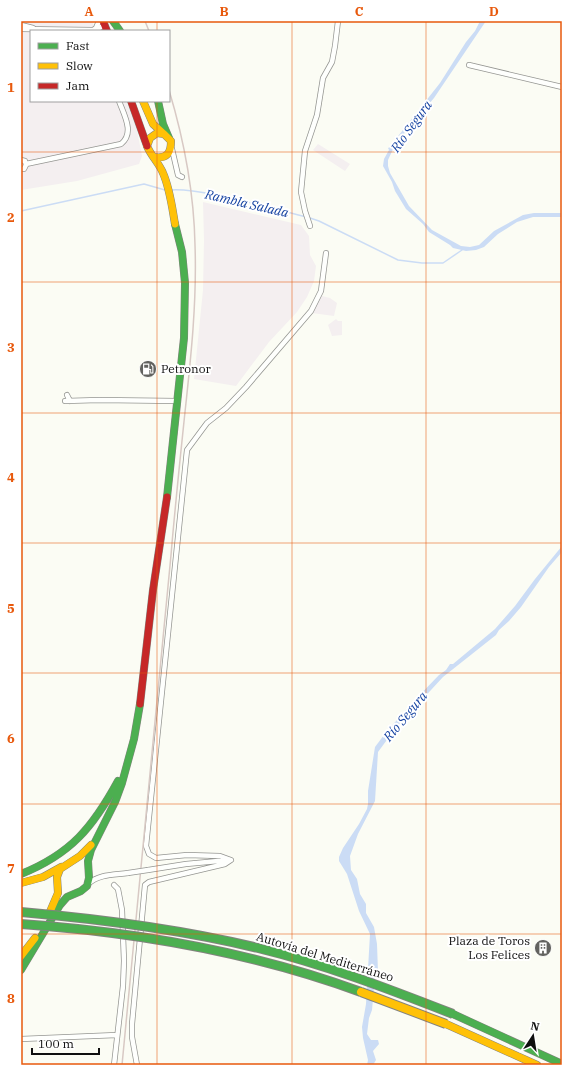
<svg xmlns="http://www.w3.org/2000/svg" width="583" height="1086" font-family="'IBM Plex Serif',serif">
<rect width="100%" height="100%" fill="#fbfcf4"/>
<path fill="#f4eff0" d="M21,21H92L96,31H31V101H126L136,125L142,156L139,164L77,181L21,190Z
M318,144L350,164L345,171L313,150Z
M203,202L301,225L309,236L310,255L316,266L314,281L307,297L297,312L269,342L236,386L194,379L203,290L204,240Z
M322,296L330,298L337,303L334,316L312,313Z
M336,319L338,321H342V335L332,336L328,325Z"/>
<path fill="#cbdcf5" d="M480,21H486L434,98L406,131L394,147L388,160V166L390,173L409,206L432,230L461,246L470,247L479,245L494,231L523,215L534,213H562V217H533L517,222L498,234L484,247L476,250L466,251L453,248L450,245L429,232L423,224L406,209L395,191L392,182L383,166L384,159L389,150L388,148L392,146L395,140L440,83L466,42L475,31Z
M562,546V552L549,567L521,607L509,621L499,630L496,635L443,677L395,729L378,752L375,801L358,834L350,856L351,870L357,879L360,894L366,904V913L374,927L377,944L378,972L375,977L372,1010L369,1018L367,1034L371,1040H378L379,1044L373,1051L376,1060L373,1065H367L368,1060L363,1038L362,1027L366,1004L370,934L359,911L347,874L339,861V857L343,848L359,824L367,809L368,804V791L375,747L387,731L408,708L412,703L439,675L446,670L450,664H453L495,629L515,606L535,579Z"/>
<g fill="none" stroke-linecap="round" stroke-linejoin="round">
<path stroke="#cbdcf5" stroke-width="1.5" d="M171,190C187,189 201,192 216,195C247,201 276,209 306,217
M21,211L144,184L165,190
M310,218L319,221L398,260L422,263H443L462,250"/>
<g stroke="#959692" stroke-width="6">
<path id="street" d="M21,25L33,28
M21,29L92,30L98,29L104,25
M93,30L96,28L99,21
M469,65L562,87
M172,149L178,175L182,177
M21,160L25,161L26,165L24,169H21
M26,164L121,144C135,133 124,115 119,101
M310,226L305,211L301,192L305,151L317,115L323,78L332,62L335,46L338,21
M67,395L70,401
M65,401L99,400L178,401
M148,870L186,864L229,860
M88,884C99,874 114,875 128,873
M21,1039L117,1035
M114,1065L123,986L124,961L122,910L118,889L114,885
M137,1065L132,1037V1024L145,885L149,882L225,864L231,860L220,856L187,855L156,858L149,854L146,846L187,450L207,423L226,408L246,387L311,311L321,291L326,253"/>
</g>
<g stroke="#83837f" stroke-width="8">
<path id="fast" d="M113,21L120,31
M158,101L163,124L169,138
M167,497L184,338L185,283L182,252L175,224
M21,874C71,854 93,827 118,781
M21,970L60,905L67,897L81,891L87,886L89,878L88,861L91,850L115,802L122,783L134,739L140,704
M453,1014L562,1064"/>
</g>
<g stroke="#83837f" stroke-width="8">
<path id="slow" d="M143,101L153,124L164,134
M154,157C167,159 171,153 171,141L164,134L157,133L150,138L147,146C151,156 159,163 163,173C170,189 172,207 175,224
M21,883L43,877L61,867
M49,914L58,893L57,877L60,869L80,856L91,845
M21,956L35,938
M446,1024L537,1065"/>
</g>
<g stroke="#83837f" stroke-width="8">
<path id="jam" d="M103,21L107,31
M131,101L147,146
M140,704L153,590L167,497"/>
</g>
<use href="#street" stroke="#fefffd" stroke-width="4.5"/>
<use href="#fast" stroke="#4caf50" stroke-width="7"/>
<use href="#slow" stroke="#ffc107" stroke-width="7"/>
<use href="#jam" stroke="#c62828" stroke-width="7"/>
<path stroke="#d8c9c4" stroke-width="1.5" d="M145,21L149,31
M122,1065C138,895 154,725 171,555C175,507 180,460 185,412C191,357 197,301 195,245C194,193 184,140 169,90"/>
<g stroke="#959692" stroke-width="6" stroke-linecap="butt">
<path id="street-bridge" d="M128,873L148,870"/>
</g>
<g stroke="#83837f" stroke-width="10" stroke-linecap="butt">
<path id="fast-bridge" d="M21,912C100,919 180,929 258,948C324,964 389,989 453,1014
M21,924C137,932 252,952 361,992"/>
</g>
<g stroke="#83837f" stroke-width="10" stroke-linecap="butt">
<path id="slow-bridge" d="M361,992L446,1024"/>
</g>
<use href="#street-bridge" stroke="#fefffd" stroke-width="4.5"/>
<use href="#fast-bridge" stroke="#4caf50" stroke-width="8"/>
<use href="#slow-bridge" stroke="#ffc107" stroke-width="8"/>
</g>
<path fill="none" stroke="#e8590c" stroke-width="1" stroke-opacity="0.55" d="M157,21V31M292,21V1065M426,21V1065M157,101V1065M21,152H562M21,282H562M21,413H562M21,543H562M21,673H562M21,804H562M21,934H562"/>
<defs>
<g id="fuel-disc" transform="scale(0.9)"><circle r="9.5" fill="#62625f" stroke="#fff"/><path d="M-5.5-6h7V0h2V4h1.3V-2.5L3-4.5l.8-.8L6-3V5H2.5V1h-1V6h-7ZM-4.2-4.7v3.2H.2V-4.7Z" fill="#fff"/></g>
<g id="building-disc" transform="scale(0.9)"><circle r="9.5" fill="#62625f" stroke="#fff"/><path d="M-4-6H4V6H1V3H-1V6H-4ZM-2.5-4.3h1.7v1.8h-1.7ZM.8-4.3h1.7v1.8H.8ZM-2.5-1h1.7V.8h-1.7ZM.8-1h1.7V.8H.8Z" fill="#fff"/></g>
</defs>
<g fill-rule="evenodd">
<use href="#fuel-disc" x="148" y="369"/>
<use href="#building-disc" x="543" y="948"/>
</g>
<g text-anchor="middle" stroke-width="4" stroke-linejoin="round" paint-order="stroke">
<g font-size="12" fill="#0f0f0f" stroke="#fff" text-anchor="start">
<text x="161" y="373">Petronor</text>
<text x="530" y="945" text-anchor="end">Plaza de Toros<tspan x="530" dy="14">Los Felices</tspan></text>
</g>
<g font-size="12" fill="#0f0f0f" stroke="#fff">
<text transform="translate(325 957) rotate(17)" y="4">Autovía del Mediterráneo</text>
</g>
<g font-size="13" font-style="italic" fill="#1744a2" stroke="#fff">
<text transform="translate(411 126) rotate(-54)" y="5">Río Segura</text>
<text transform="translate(247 203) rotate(13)" y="5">Rambla Salada</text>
<text transform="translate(405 716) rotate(-50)" y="5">Río Segura</text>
</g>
</g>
<rect width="583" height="1086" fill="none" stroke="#ffffff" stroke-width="44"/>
<rect x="30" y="30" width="140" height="72" fill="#ffffff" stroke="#9f9f9f"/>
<rect x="38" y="43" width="20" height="6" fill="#4caf50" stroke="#9f9f9f"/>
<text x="66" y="50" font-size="12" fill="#0f0f0f">Fast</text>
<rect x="38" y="63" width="20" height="6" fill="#ffc107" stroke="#9f9f9f"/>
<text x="66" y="70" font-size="12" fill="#0f0f0f">Slow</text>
<rect x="38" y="83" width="20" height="6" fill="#c62828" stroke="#9f9f9f"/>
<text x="66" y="90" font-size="12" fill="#0f0f0f">Jam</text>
<g transform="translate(533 1036) rotate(12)" stroke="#ffffff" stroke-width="3" paint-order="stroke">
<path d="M0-3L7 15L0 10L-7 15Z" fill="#0f0f0f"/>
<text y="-6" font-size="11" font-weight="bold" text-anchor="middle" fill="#0f0f0f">N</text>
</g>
<path d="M32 1048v6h67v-6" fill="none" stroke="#0f0f0f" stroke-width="2"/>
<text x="38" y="1048" font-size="12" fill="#0f0f0f" stroke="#ffffff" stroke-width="3" paint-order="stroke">100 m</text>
<rect x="22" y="22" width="539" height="1042" fill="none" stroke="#e8590c" stroke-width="1.5"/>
<g font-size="13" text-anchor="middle" font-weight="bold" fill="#e8590c">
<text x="89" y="16">A</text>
<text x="224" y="16">B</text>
<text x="359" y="16">C</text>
<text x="494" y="16">D</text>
<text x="11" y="92">1</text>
<text x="11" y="222">2</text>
<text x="11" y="352">3</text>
<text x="11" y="482">4</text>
<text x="11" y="613">5</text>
<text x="11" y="743">6</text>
<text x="11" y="873">7</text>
<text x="11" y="1003">8</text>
</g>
</svg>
